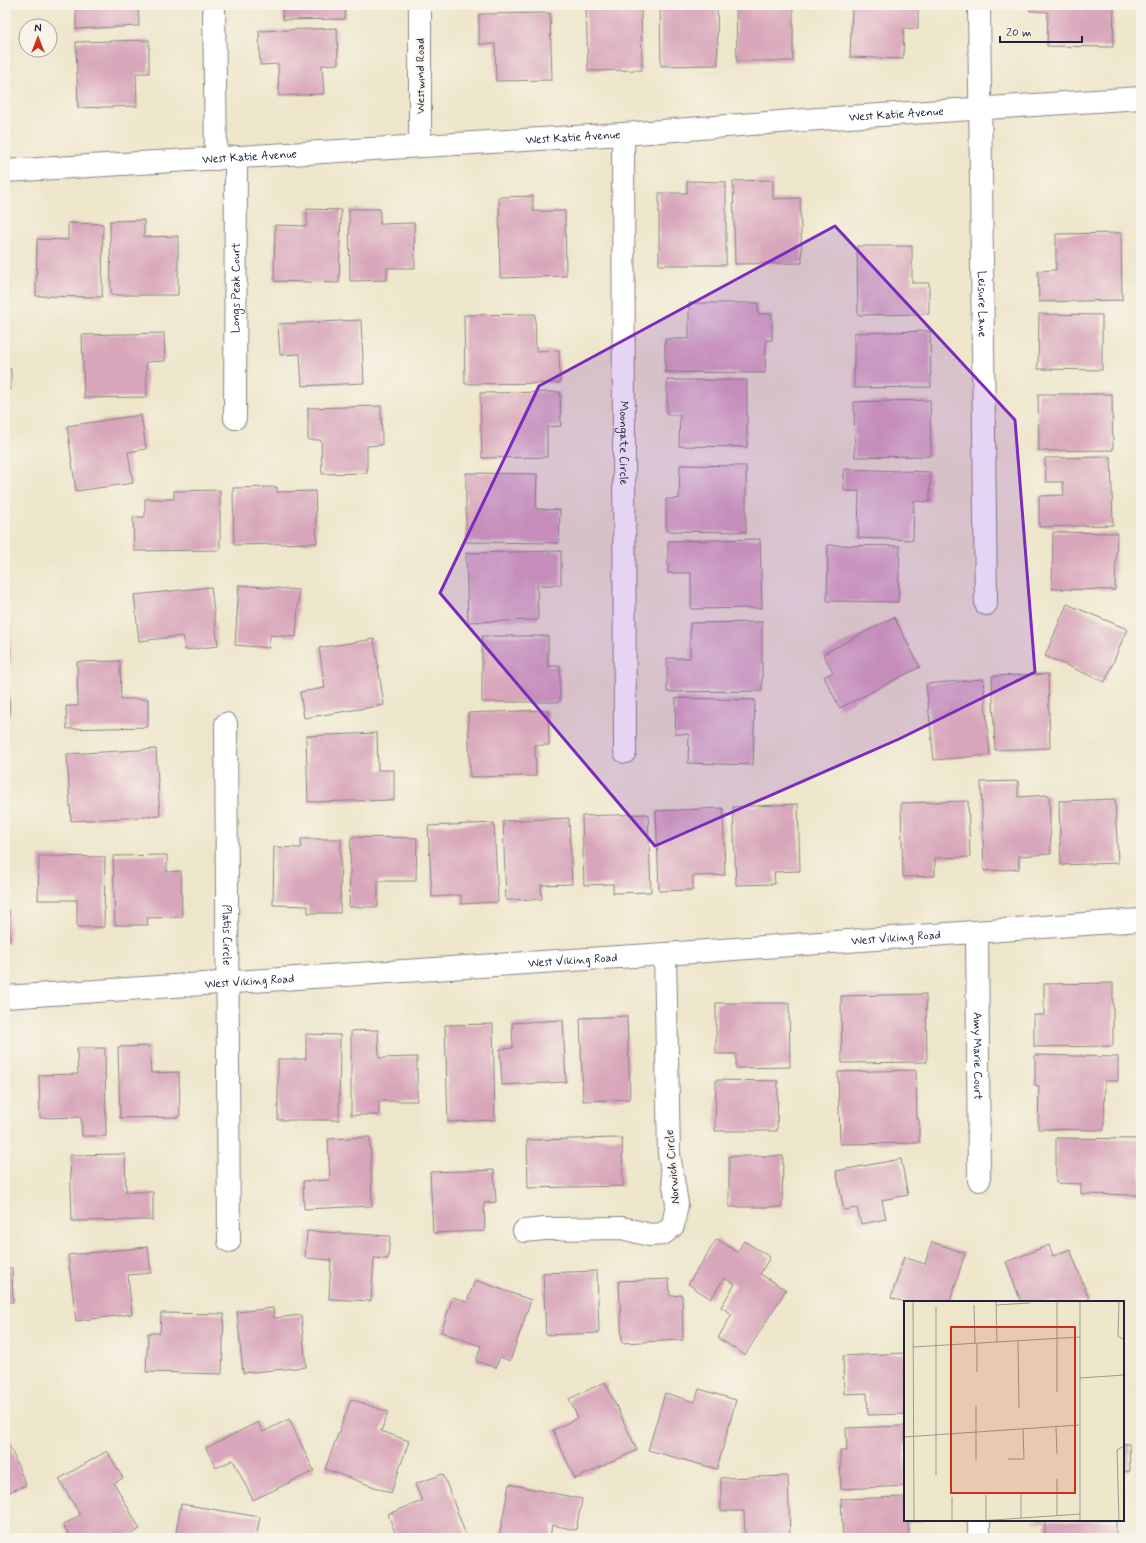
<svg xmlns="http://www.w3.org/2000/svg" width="1146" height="1543" font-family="Mynerve,sans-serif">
<rect width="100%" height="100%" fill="#f7f3e8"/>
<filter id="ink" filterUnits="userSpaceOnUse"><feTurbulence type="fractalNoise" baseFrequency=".025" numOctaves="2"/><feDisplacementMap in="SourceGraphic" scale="8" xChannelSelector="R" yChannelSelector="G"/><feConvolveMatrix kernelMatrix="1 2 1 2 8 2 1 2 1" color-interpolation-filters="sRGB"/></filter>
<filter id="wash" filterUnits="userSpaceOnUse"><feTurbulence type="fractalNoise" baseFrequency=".012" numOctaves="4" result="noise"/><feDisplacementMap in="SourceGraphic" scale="16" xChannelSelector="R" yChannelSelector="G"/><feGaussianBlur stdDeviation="0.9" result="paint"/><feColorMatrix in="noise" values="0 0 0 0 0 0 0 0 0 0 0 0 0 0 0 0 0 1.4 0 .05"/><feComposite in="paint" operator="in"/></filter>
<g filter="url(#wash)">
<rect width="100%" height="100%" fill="#eee6cb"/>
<g id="blocks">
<path fill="#d8a6ba" d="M76,5H138L139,26L76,29Z
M282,5H345V19L283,20Z
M493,5H521V6L493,7Z
M586,5H641L642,70L588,71Z
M660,5H717L718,65L661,66Z
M736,5H793V61H737Z
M852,5H918V29L904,28L903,59L850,57Z
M1030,5H1114L1113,47L1047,46L1048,12L1030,11Z
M550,13L552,80L496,81L495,44H479V14Z
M337,28L338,64L322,65L324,94L279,96L278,64L260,65L259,31Z
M149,40V73H136L137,106L78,108L76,42Z
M773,180V199L800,198L802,263L735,264L733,181Z
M687,181L726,182V265H659V193H687Z
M533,196V211H565L566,276L500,278L499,197Z
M307,209L341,210L339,283L274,281L275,225L307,226Z
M349,209H380V224L414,223L415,268H387V280L350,281Z
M144,220V237L178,236V295H111L110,221Z
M68,223L103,224L102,297L36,296L37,239L68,240Z
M1121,233L1122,300L1039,302L1038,271L1056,270V234Z
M857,246H912V283H929V314L858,315Z
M5,256H7L8,293H5Z
M689,303H758V314H772V340H766L765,373L665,372V339H689Z
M535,314L536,351L559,350L560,383L465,384L464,315Z
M1039,314L1102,315V370L1038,369Z
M361,320L364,383L302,386L300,354L280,355L278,324Z
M930,331L931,387L854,388V333Z
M164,333L165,361L146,362L147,397L84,398L82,335Z
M5,362H6L7,369H11V389H5Z
M667,380H747V447L679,446L680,415H667Z
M560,392L561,426L547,427V457L482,458L480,393Z
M1038,394H1112L1113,450L1039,451Z
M930,400L931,456L855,457L854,402Z
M381,406L382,445L367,446V473L322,474L321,440H308V408Z
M141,415L146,449L128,452L133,483L76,491L67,426Z
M1111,457L1113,525L1039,527V496L1064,495L1063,482H1046L1045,458Z
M680,465L746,466V532L666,531V499H679Z
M844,469L930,472V502L914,501L913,540L858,538L859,491H844Z
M466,473L537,474L536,509L560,510L559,543L466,542Z
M277,487V492L315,491L317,543L234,545L233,488Z
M220,490V550L134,551L133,517H145V499H174V491Z
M1053,532L1117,533L1115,590L1052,589Z
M760,539L762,608L691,609V573H668V541Z
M828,545L900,546L898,602L827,601Z
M561,551V585H537L538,620L468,622L466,553Z
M239,585L299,590L296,637L270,635L269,648L235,645Z
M211,587L218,646L185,650L183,636L139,641L134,595Z
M1067,604L1127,629L1105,682L1045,656Z
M894,617L920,667L840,708L824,677L833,672L823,654Z
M762,622V691L667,692V658H690V623Z
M5,629H9L11,661H5Z
M482,636H548V666H560V702H482Z
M374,639L384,705L304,718L300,692L325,688L319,648Z
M120,661L121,699H148V727L67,729L66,706H78L77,662Z
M1048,674L1050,748L995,750L992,676Z
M5,679H8L10,715H5Z
M983,679L990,755L934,760L926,684Z
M676,698L755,700L753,765L688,763L689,734H675Z
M548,710L549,745H535L536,776L470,777L468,713Z
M377,733L378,770H394V800L308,802L306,736Z
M156,749L160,816L71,821L67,754Z
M1018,781V797L1049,795L1051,854L1019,856V869L984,871L981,782Z
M1115,799L1118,863L1061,865L1059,801Z
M968,801L970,857L935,858V876L903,877L901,803Z
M798,804L800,871L774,872L775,884L736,885L733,807Z
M723,808L725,875L693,876V890L659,891L656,811Z
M648,814L651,892L613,893V884L584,885L582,816Z
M569,818L572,884L541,885L542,899L506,900L503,821Z
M494,823L498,902L461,904V895L432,897L428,826Z
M351,837L417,838L416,881H378V907H349Z
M301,839H341L340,913H308V906L273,905L274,847L301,848Z
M167,855V872L181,871L182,917L147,918L148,925H115L113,856Z
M39,856L105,857L104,927H77V900H38Z
M5,910H9L10,942H5Z
M1113,983V1046L1034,1047V1015H1044V984Z
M926,994L927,1062L842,1063L841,996Z
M716,1003H789L790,1067L736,1068V1054H716Z
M627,1016L630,1099L583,1101L580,1018Z
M563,1020L566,1082L502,1085L500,1049L513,1048L512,1023Z
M493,1024L495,1120L448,1122L445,1025Z
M378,1030L379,1058L417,1057V1101H379V1115H351V1031Z
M306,1034L340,1035L339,1120H278V1059H306Z
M149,1046L151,1073L179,1072L180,1117L120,1118L118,1047Z
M77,1048H105L106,1136H82L81,1117L40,1118L39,1075L78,1074Z
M1035,1055L1118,1057V1081H1105L1104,1130L1038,1129L1039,1086L1035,1085Z
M916,1070L917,1119H919V1143L840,1144L838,1072Z
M716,1080L778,1081L777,1131H715Z
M370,1137L372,1206L304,1209L303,1181L330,1180L328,1139Z
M622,1138L623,1186L528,1188L527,1140Z
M1056,1138L1141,1139L1140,1195L1081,1194V1184L1056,1183Z
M125,1154L126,1192H153V1220L72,1221L70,1155Z
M729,1156H783L782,1207H729Z
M901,1159L908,1195L882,1200L886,1219L861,1224L857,1208L844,1210L836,1171Z
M494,1170L496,1202L484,1203L485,1231L433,1233L430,1172Z
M307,1231L390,1236L388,1259L374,1258L371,1301L329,1299L331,1260L305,1258Z
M717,1239L737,1252L744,1241L770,1257L760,1274L786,1290L745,1355L718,1338L732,1314L721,1307L735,1284L724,1278L711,1299L688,1284Z
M932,1242L965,1253L950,1302H905L891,1298L904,1257L925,1264Z
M1049,1245L1053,1256L1070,1249L1090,1302H1021L1006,1262Z
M148,1247L151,1273L128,1275L132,1314L76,1321L68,1255Z
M5,1268H12L13,1302H5Z
M597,1271L599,1333L546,1335L543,1273Z
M669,1279L670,1296L682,1295L683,1340L622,1343L619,1281Z
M475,1280L531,1300L510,1361L500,1357L496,1368L476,1361L481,1346L441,1332L453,1297L467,1302Z
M273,1308L274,1318L301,1315L306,1367L243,1373L237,1312Z
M161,1313L224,1314L222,1374L146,1372L148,1333H160Z
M905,1353V1414L868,1415L867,1393L844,1394L843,1356Z
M605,1382L637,1450L575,1479L553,1430L578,1418L569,1399Z
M699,1389L736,1400L717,1469L648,1450L665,1393L695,1402Z
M351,1399L388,1412L381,1431L409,1441L391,1493L325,1469Z
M289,1419L314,1471L253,1500L233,1460L216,1468L206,1448L258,1422L263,1432Z
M905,1426V1486L841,1489L840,1451H847L846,1428Z
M5,1435L26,1485L5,1494Z
M1123,1444H1129L1130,1471L1123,1472Z
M107,1451L123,1478L114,1483L140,1529L124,1538H71L63,1525L80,1515L59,1479Z
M443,1474L467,1538H397L388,1514L422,1501L415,1484Z
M788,1476L790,1538H745L744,1511H721V1478Z
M509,1484L582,1499L576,1530L552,1525L550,1538H499Z
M905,1497V1520H924V1521L908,1522L909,1538H843L841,1499Z
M181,1504L260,1517L256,1538H175Z
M1034,1520H1116V1538H1045V1521L1034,1522Z"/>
</g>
</g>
<g filter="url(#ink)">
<use href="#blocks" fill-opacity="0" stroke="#888483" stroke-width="1"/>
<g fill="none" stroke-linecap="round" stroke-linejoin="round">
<g stroke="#888483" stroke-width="24">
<g id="street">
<path d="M214,5L216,159"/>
<path d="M420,5V146"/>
<path id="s1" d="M979,5L986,604"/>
<path id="s2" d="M623,134L625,752"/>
<path id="s3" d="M5,171L623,134L818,119L1141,98"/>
<path id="s4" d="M235,418L236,157"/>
<path id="s5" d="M226,724L229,1241"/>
<path id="s6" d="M977,932L979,1180"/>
<path d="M524,1231L545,1229L622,1228L650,1235L663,1234L673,1226L677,1204L669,1154L665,954"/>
<path d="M979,1520V1538"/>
</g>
</g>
<g stroke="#888483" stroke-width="24">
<g id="secondary">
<path id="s7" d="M5,997L665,954L1141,920"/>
</g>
</g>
<use href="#street" stroke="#fff" stroke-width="22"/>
<use href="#secondary" stroke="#fff" stroke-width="22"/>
</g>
</g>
<path fill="#7b2cbf" fill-opacity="0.2" stroke="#7b2cbf" stroke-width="3" stroke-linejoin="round" d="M835,226L1015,420L1035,672L899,739L655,846L440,593L539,386Z"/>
<g text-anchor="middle" stroke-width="3" stroke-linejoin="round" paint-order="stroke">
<g font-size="12" fill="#22223b" stroke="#f7f3e8">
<text transform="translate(420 76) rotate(-90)" y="4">Westwind Road</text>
<text dy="4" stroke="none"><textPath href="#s3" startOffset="893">West Katie Avenue</textPath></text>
<text dy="4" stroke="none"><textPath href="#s3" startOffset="569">West Katie Avenue</textPath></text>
<text dy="4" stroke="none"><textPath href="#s3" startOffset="245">West Katie Avenue</textPath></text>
<text dy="4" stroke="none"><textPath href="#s4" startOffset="130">Longs Peak Court</textPath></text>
<text dy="4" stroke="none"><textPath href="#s1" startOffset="299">Leisure Lane</textPath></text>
<text dy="4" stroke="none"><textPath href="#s2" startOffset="309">Moongate Circle</textPath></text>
<text dy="4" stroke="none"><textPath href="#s5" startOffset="211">Platis Circle</textPath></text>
<text dy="4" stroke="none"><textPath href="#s7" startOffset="893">West Viking Road</textPath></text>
<text dy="4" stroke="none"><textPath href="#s7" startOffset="569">West Viking Road</textPath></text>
<text dy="4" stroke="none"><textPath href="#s7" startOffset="245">West Viking Road</textPath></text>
<text dy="4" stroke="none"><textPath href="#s6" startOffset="124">Amy Marie Court</textPath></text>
<text transform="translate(672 1167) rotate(-95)" y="4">Norwich Circle</text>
</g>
</g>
<g transform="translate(904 1301)">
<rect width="220" height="220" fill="#eee6cb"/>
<path fill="none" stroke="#9c9891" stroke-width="1" d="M9,0L10,220M92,0L93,41M153,0V91M176,0V220M215,0L214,35L220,39M70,4L71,43M92,4L126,2M32,6V174M114,40L115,107M9,46L176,36M73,71V43M176,77L220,74M72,104V159M152,126L153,153M0,136L175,124M104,158H120L119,128M153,178V214M117,192V217M48,196V220M82,219V194M75,220L176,213M215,220L213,149L220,145"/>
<path fill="#c8321e" fill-opacity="0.15" stroke="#c8321e" stroke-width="2" d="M47,26H171V192H47Z"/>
<rect width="220" height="220" fill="none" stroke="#22223b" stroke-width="2"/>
</g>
<rect width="1146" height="1543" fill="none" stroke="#f7f3e8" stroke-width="20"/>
<g transform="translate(38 38)"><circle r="19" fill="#f7f3e8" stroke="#a29fa3"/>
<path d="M0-3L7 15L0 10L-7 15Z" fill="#c8321e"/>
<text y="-6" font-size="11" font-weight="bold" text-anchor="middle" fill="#22223b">N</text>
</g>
<path d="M1000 36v6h82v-6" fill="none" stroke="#22223b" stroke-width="2"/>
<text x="1006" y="36" font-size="12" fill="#22223b" stroke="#f7f3e8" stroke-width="3" paint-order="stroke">20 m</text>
</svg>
